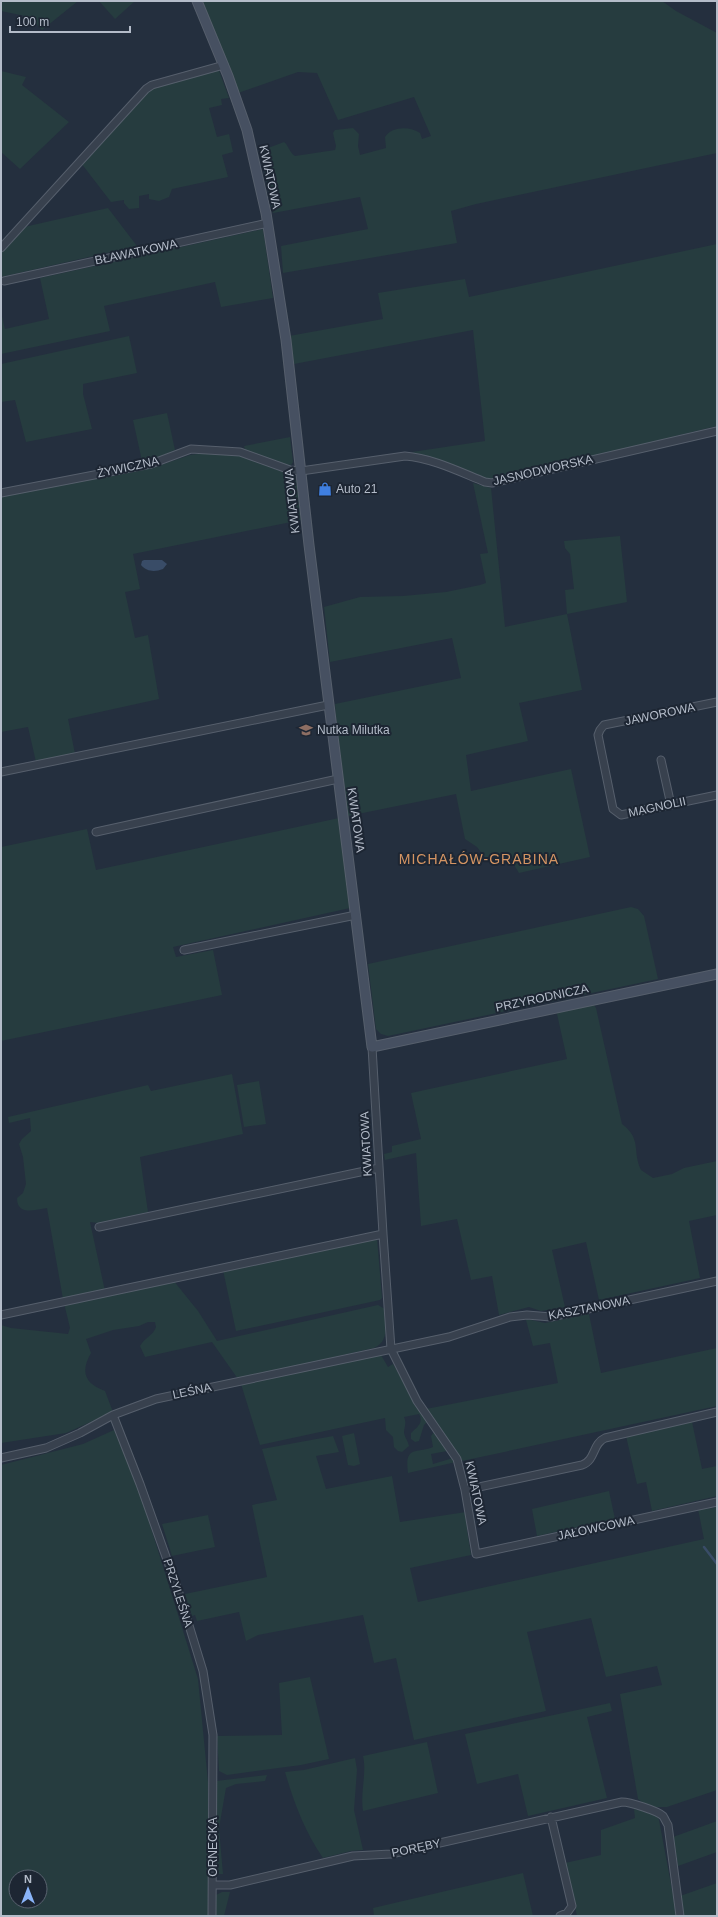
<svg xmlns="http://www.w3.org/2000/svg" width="718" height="1917" font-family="Arial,sans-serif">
<rect width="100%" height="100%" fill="#242f3e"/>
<path fill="#263c3f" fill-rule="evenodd" d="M1,1H78L42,30L30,17L1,11Z
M99,1H135L115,19Z
M202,1H662L676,11L717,33V153L476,204L451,211L457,243L283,273L281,246L368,229L360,197L273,213L260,151L284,142C289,146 289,152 295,156L335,150L336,146L333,133L335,130L353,128L359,134L358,146L360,155L386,148L385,137C392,126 410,126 420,133L422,139L431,136L414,97L338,120L317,73L298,72L238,93Z
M218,68L229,98L221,99L222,105L209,108L217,137L229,134L233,152L222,155L228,177L172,189L169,197L159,201L149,199V194L139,196V208L129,209L124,203V200L111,202L81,163L149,89Z
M1,71L26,77L22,85L69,122L20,169L1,152Z
M108,208L137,246L1,277V252L24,227Z
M263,229L273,298L221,307L215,282L104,306L110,331L1,354V312L5,329L49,319L40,278Z
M717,244V426L491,481L412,452L485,441L473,330L294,364L289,336L383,319L378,293L465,279L469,297Z
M129,336L137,373L83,384V394L92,429L26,442L15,400L1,402V364Z
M167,413L175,450L157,458L142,461L133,420Z
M290,437L293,462L291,465L284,464L245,450L244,446Z
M205,453L241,456L296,477L301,520L133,554L140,589L125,592L135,638L148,635L159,699L68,719L75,754L36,762L28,727L1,732V497L158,466L190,455Z
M473,483L491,488L505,627L567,614L565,590L574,589L570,554L565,548L564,541L620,536L627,602L567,614L582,690L519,703L528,741L466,755L471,791L571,769L590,857L519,873L511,860H487L477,847L465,839L456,794L348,816L336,718L335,704L461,678L452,638L330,662L324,607L360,597L403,596L446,592L480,585L486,583L480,554L488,553Z
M339,818L350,908L173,947L176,957L213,950L222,995L1,1041V847L87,829L96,870Z
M631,907L638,909L644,916L658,979L388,1036L381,1034L376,1029L368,964Z
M593,1004L596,1008L622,1124C642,1139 632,1151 641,1170L653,1178L672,1174L684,1168L717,1161V1215L689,1221L700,1278L599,1300L586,1242L552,1250L565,1307L541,1311L529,1307L499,1315L492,1276L471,1280L457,1219L421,1226L416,1153L385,1160L384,1154L392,1152V1146L421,1139L411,1093L567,1059L557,1014L558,1012Z
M232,1074L243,1134L140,1157L148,1212L98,1223L90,1222L105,1291L63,1299L47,1208C35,1210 17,1216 17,1198L23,1193L26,1184L23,1157L19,1144L22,1139L31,1131L30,1118L9,1123L8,1117L148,1085L151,1091Z
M259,1081L266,1124L244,1127L237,1085Z
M377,1238L382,1298L380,1300L236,1331L223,1270Z
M173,1280L198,1311L217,1341L378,1305L385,1309C385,1324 390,1341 374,1348L238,1379L212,1342L145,1357L140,1346C145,1337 153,1336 156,1327L155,1322H148L139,1326L113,1330L86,1339L91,1353C80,1372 85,1384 105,1391L113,1412L66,1433L1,1443V1325L11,1328L68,1334L70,1328L64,1303Z
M589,1314L601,1373L717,1348V1406L462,1461L426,1409L558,1383L550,1343L533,1346L526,1320L527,1319L545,1323Z
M381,1355L388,1367L393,1364L427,1422L424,1425L419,1441L415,1442L411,1439V1433C417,1427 424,1423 419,1414L404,1417C407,1424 404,1427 404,1433C405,1438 408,1441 409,1446L402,1452L398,1451L394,1447L393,1437L386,1430L385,1418L260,1445L241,1384Z
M692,1422L702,1469L717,1466V1496L652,1511L646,1482L637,1484L626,1436Z
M114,1430L137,1483L198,1679L208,1782V1916H1V1465L83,1444ZM16,1877H40V1901H16Z
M434,1432L447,1451L431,1454L433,1464L453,1458L456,1462L408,1473C404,1444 418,1454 433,1447L431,1436Z
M354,1433L360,1464L354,1466L348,1465L342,1436Z
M333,1436L339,1452L316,1456L326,1489L392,1476L400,1522L466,1512L470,1528L467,1530L471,1555L410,1568L418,1602L704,1539L698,1509L714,1508L717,1505V1790L667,1807H648L638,1799L620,1694L662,1685L657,1666L606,1677L591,1618L527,1632L546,1711L414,1740L396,1658L374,1663L363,1615L258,1635L246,1641L239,1612L197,1621L195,1615L192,1616L185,1594L267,1577L252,1505L277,1500L262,1449Z
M609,1491L615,1519L537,1536L532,1509Z
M208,1515L215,1547L172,1556L162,1524Z
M310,1677L329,1759L301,1765L227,1775L219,1771L217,1736L282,1735L279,1683Z
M610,1703L612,1711L587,1717L607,1798L528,1816L518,1774L477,1784L465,1734Z
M427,1742L438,1793L363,1811C360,1792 367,1773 363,1756Z
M355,1758L357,1770L354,1810L363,1850L351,1851L323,1858C305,1832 294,1803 285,1772L304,1770Z
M267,1775L265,1781L236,1784L226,1788L219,1828L223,1874H217L216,1781Z
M634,1809L656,1814L659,1820L677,1916H577L565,1863L601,1855V1830L635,1818Z
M717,1821V1852L678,1866L673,1837Z
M523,1873L533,1916H374L373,1908Z
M717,1883V1916H683L680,1896Z
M222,1892H230L224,1916H215L216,1895Z"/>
<path fill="#394c67" d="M144,560H162L167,564L163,569C155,572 147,572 141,565L142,561Z"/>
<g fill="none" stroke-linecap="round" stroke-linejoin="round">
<path stroke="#394c67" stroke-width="2.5" d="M704,1547L717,1564"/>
<g stroke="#565f6c" stroke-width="9">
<path id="street" d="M1,248L146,89L152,85L224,65
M4,281L268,223
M1,493L151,464L191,449L240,452L290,470L301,471L405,456C432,458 460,472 485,482L492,483L717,431
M717,702L604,725L600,730L598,735L613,809L621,815L717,795
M661,760L671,805
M1,772L328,705
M96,832L338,779
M184,950L356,915
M372,1047L383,1234L391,1349L417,1401L457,1459L465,1490L476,1554L717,1502
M99,1227L379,1168
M1,1315L383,1234
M113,1415L140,1484L180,1596L203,1671L213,1735L212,1916
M1,1458L46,1448L80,1433L113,1415L156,1399L449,1337L510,1317L527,1315L551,1317L717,1281
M465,1490L582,1465C596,1460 592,1444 605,1438L717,1412
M551,1817L572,1906L567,1913L560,1916
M213,1885H230L353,1856L391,1854L622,1802C630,1802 658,1811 663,1816C665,1819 666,1822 668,1825L680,1916"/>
</g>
<g stroke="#565f6c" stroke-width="11">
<path id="secondary" d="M197,1L228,76L247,130L266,213L286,340L309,545L372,1047L717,974"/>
</g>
<use href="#street" stroke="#38414e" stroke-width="7"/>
<use href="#secondary" stroke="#465061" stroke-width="9"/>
</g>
<defs>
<g id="shop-bare" transform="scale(1.08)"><path d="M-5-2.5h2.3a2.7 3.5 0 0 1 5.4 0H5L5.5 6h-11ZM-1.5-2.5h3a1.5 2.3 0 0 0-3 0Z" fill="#3f7fe0" stroke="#1d2633" stroke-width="2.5" paint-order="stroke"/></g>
<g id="school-bare" transform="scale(1.08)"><path d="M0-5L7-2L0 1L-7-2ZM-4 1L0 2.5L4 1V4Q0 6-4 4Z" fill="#8d6e63" stroke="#1d2633" stroke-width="2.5" paint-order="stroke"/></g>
</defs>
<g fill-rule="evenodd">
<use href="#shop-bare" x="325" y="489"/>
<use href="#school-bare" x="306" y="730"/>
</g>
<g text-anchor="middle" stroke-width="4" stroke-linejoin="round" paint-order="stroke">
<g font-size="12" fill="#b4bcc9" stroke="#1d2633">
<text transform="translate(270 177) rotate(78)" y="4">KWIATOWA</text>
<text transform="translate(136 252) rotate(-12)" y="4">BŁAWATKOWA</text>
<text transform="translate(128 467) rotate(-12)" y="4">ŻYWICZNA</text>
<text transform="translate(543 470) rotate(-13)" y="4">JASNODWORSKA</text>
<text transform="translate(292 501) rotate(-96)" y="4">KWIATOWA</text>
<text transform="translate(660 714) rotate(-12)" y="4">JAWOROWA</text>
<text transform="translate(657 807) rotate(-12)" y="4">MAGNOLII</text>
<text transform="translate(356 820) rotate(82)" y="4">KWIATOWA</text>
<text transform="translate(542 998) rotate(-12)" y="4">PRZYRODNICZA</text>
<text transform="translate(366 1144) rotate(-93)" y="4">KWIATOWA</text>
<text transform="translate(589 1308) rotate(-11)" y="4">KASZTANOWA</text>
<text transform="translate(192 1391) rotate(-12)" y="4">LEŚNA</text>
<text transform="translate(476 1493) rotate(78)" y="4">KWIATOWA</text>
<text transform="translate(596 1528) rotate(-12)" y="4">JAŁOWCOWA</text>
<text transform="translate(178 1593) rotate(72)" y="4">PRZYLEŚNA</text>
<text transform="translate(213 1847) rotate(-90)" y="4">ORNECKA</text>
<text transform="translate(416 1848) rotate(-12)" y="4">PORĘBY</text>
</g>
<g font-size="12" fill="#b4bcc9" stroke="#1d2633" text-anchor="start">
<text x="336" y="493">Auto 21</text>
<text x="317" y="734">Nutka Milutka</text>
</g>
<g font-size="14" letter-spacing="1" fill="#d59563" stroke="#1d2633">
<text x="479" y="864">MICHAŁÓW-GRABINA</text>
</g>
</g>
<rect width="718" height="1917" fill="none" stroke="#b4bcc9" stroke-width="4"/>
<g transform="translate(28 1889)"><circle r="19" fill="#1d2633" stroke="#59626f"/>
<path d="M0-3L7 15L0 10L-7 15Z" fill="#8ab4f8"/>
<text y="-6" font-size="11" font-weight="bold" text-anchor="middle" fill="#b4bcc9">N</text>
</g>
<path d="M10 26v6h120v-6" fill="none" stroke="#b4bcc9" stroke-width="2"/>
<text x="16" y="26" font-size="12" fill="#b4bcc9" stroke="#1d2633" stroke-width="3" paint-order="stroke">100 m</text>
</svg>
